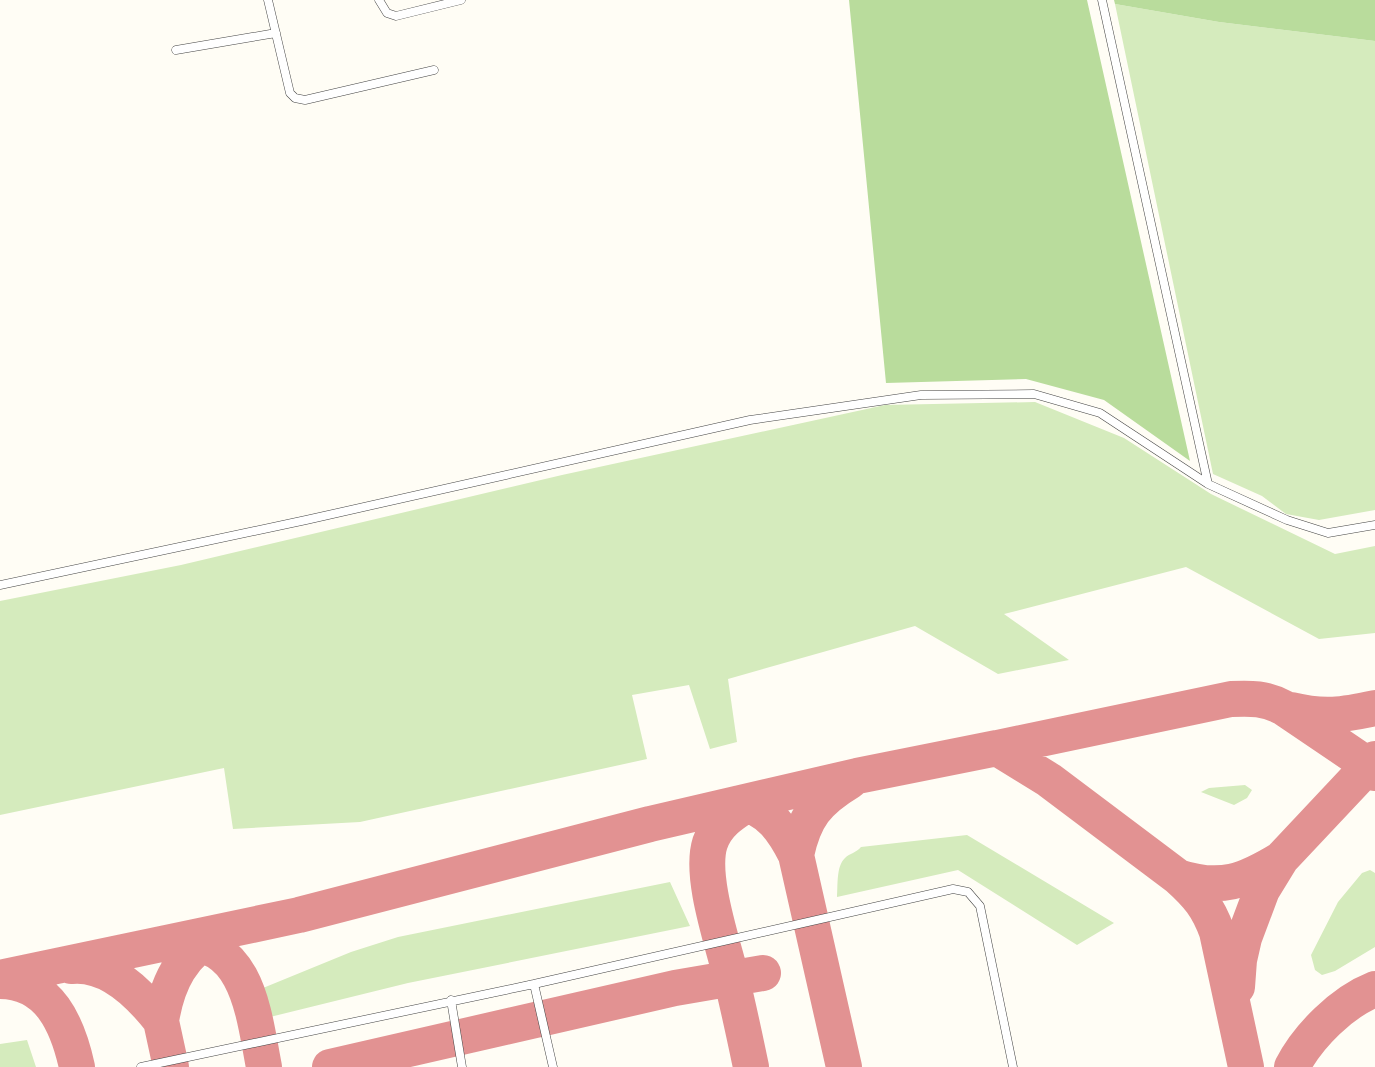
<svg xmlns="http://www.w3.org/2000/svg" width="1375" height="1067" font-family="'Playfair Display',serif">
<rect width="100%" height="100%" fill="#fffdf5"/>
<path fill="#d5ebbd" d="M1115,4L1219,22L1375,41V510L1319,520L1286,514L1262,496L1213,474Z
M1035,402L1124,438L1211,494L1335,554L1375,546V633L1319,639L1186,567L1004,614L1069,660L998,674L915,626L728,679L737,742L710,749L689,685L632,695L647,759L360,822L233,829L224,768L0,815V601L181,565L562,475L885,405Z
M1245,785L1252,790L1247,798L1234,805L1201,792L1209,788Z
M967,835L1114,923L1077,945L958,870L837,897C838,886 836,866 845,858C850,853 856,853 861,847Z
M1370,870L1375,873V947L1335,971L1322,975L1315,970L1311,955L1338,902L1362,873Z
M670,882L690,926L408,983L270,1017L263,988L351,952L398,937Z
M27,1040L36,1067H0V1044Z"/>
<path fill="#b9dc9c" d="M849,0H1087L1190,461L1104,400L1026,379L886,383Z
M1114,0H1375V41L1219,22L1115,4Z"/>
<g fill="none" stroke-linecap="round" stroke-linejoin="round">
<path stroke="#e29292" stroke-width="36" d="M1291,710C1324,718 1342,715 1375,708
M997,748L1231,699C1251,698 1266,698 1284,708L1368,765L1375,773
M740,803C769,808 784,831 796,855L844,1067
M749,803C732,814 717,823 710,843C699,877 724,946 732,981C739,1010 745,1038 751,1067
M796,855C804,817 817,801 850,781
M1178,877C1221,891 1245,881 1281,859
M180,943C249,940 254,1017 264,1067
M71,966C109,962 140,994 161,1021C167,983 182,951 218,935
M0,978L299,915L650,824L857,776L997,748L1049,780L1178,877C1198,895 1208,907 1217,932L1246,1067
M0,981C50,981 68,1026 77,1067
M1237,987L1239,960L1244,938L1262,890L1281,859L1375,759
M161,1021L171,1067
M330,1067L675,988L763,973
M1292,1067C1308,1036 1342,1002 1375,989"/>
<g stroke="#444" stroke-width="9">
<path id="lane" d="M268,0L290,93L295,98L305,100L434,70
M379,0L387,13L396,16L461,0
M1102,0L1208,484
M176,50L276,33
M0,585L306,520L750,420L921,395L1034,394L1100,413L1208,484L1287,520L1328,533L1375,525
M451,1000L462,1067
M141,1067L534,984
M553,1067L534,984L953,889L968,892L980,906L1013,1067"/>
</g>
<use href="#lane" stroke="#fff" stroke-width="8"/>
</g>
</svg>
